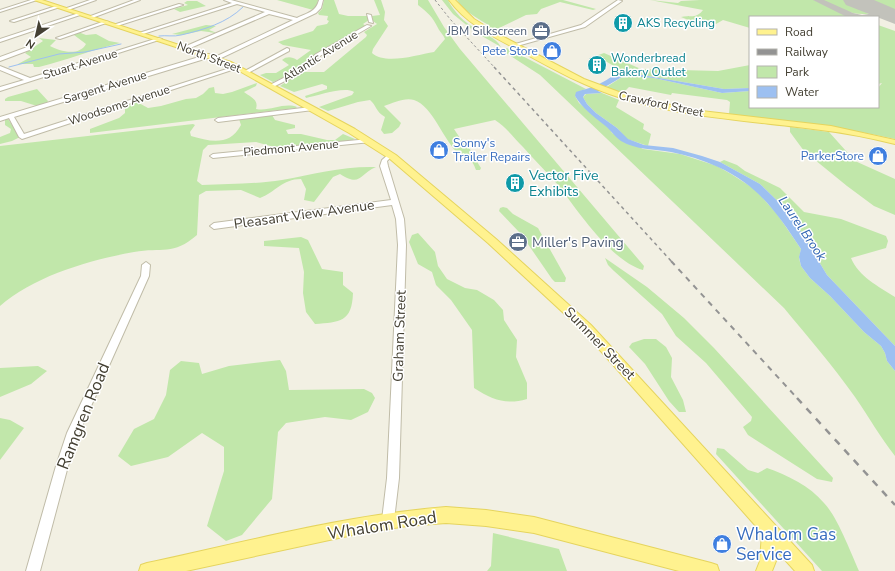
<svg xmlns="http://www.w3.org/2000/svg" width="895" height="571" font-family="'Nunito Sans',sans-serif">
<rect width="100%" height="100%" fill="#f2f0e3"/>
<path fill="#c1e7aa" d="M277,0H318L316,9L313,10Z
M324,0H334L339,14L348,16H367L369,20L363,24L366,26L313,56L297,71L273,82L260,75L266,73H276L289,65L282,60C287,56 292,57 297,60L311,50L283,45L278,42L313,31L317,26L327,24L329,21L327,20L328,16L319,15L318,13L322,9Z
M374,0H381L385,12L384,20L388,26L373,49L372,53C385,65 417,55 434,52L445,39C443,34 440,32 438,28C432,16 428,13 418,5V0H428L444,27L460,49L644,266L643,270C611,261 578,211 558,185C547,172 534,160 523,147C514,138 505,126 495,120L454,129L460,138L474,154H472L481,168L480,170H476C472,158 468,160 459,154C444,142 433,106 414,100C405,97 393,103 384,106L401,123L399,127L392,133L384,134L381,130L385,117C375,111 377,106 370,100L358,102L328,111L319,107L352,95L354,92C344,86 318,96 306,98L305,96L327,89V86L322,84L294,92L280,86L301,72H324L366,37L367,35L364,32L377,24L373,21L372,16L380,15Z
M442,0H448C454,12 464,22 476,29C486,35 495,37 501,47L475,32L453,14Z
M457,0H563L596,9L593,10L560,2L541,9L537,14L526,15L495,30C490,28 489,25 485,23C474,16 464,11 457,0Z
M650,0L678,3L681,1L700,0H814L854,17H750V28L723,20L716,24L698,23L679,26L676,25L691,21L681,17C689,15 697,19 703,10Z
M820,0H846L875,12C857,19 836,7 820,0Z
M862,0H895V13Z
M187,1H197L206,6L180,12L174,9L188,5L184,3Z
M206,25L216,26L209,30L217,33L201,31L181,35L172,34Z
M878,25L895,31V139C841,127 787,121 732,115L729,114L730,102L727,100L672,93L671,95L629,87L622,94L605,88L622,77L631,76L654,78L722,93L750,91V107H878V88L882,83L878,84Z
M78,32L86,35L96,34L109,41L120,43C92,50 67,60 39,67H34L33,64H18L31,57L25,53L43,41L39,38L56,40L50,46C59,51 79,57 86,44L74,35Z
M507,48L586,89L580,91L575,96L579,103L610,129L612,133L643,149L680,154L717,166L731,174L753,188L760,195L777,214L801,249L799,258L801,266L810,278L830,296L864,332L881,346L885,353L887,361L895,371V456C880,437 869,417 855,397C833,366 808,337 784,308L540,75L506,53L505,49Z
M604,53L641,69L718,71L750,65V88L724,89L624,72L607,62L590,58Z
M257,83L256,86L244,92C250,97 259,99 256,109C269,112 284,102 297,107L296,108L90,133V129L119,118L125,113V106L137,102L148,108L161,106L186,99L196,98L203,94L209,88L214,87L215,93L223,94L232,92Z
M37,89L48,101L47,103L37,106L21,101H5V99L8,97Z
M602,93L619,100L616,107L644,124L643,129L651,134L648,146L627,139L617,128L596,113L587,104L583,97L586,94Z
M272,115L275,120L295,125V128L286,130L288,134H301L327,140H335L343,134L355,139L347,142L274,147L256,142L208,145L203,150L197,181L202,185C228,184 256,184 282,180C313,174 343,166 376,167C358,175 361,187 340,174L333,177L314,202L304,200L306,189L301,179C282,179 276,192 260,198L241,190L206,191L199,195L197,235C173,256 162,247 134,252C90,260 34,276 0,306V146L193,124L195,125L190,132L191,136C211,142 230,146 241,125L239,119Z
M8,119L20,137L12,141L0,144V137L10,133L11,129L5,125V120Z
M790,127L829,132L855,161L895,179V215L874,206L847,186L804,151L790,132Z
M724,160L737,165L745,171L780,188L804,212L841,219L886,236L888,241L886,248L851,258C859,277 878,286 895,297V346L827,275L789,212L760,184L720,162Z
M503,207L507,208L513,214L538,228L566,278L565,282H555L552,279L521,234L499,211L500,208Z
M418,233L435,252L438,266L447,279L465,288L477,290L494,300L503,310L504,320L517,340L516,357L527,383V399C506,405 493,400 474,388L472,330L451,300L436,285L432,272L418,264L409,242L412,235Z
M301,237L308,240L322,269L343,272V285L353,293C352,322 340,322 315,324L306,312L303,293L304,272L299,248L264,246V241Z
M605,258L647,287L684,318L714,348L833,478L832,482L817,479L748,435L743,427L751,421L752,417L706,363L676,336L662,314L614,271L608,265Z
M644,339H656L666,347L672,358L671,377L683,400L686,412H679L669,401L645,364L629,347L632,343Z
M280,360L286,371L289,390L364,389L372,393L375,398L368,412L351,420L325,417L286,423L278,432L272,499L242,535L226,541L207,526L224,471V447L202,433L168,457L131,466L118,456L134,429L154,419L166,395L170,370L181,361L199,363L202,374L229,366Z
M38,366L47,371L31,384L0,397V368Z
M0,418L10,420L24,428L0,460Z
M717,448L724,449L748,470L758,473L767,468C787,475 810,486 824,503C837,516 851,553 859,571H822L716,454Z
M493,533L559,549L567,571H487L491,566Z"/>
<path fill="#9dc0f1" d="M624,72L724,89L750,88V91L722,93L654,78L631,76L622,77L598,91L602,93L585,94L583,97L587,104L596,113L617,128L628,139L644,145L673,148L702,156L720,162L760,184L789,212L827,275L895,346V371L887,361L885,353L881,346L864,332L830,296L810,278L801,266L799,257L801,249C777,213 758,185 718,167C703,160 687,155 671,152C654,149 636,150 621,141C614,136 610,129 603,124C593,116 582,108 575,96L576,92C584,89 593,88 601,83C609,79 614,74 624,72Z"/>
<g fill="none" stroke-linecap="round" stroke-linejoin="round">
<path stroke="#9dc0f1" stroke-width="1" d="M159,36C166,35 174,37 181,35C203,30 227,23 243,7
M9,67L59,54L85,52L121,44"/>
<path fill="#c2c2bb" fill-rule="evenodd" d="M813,0H824L853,13L862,15L888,11L893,14L891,16L878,18L847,17Z"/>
<path fill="#c2c2bb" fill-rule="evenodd" d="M843,0H874L895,9V24L846,5Z"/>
<g stroke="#c0bca8" stroke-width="2">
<path id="minor" d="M31,0H37L0,12V10Z
M90,0H96L68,10L64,9Z
M134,0H140L92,18L88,17Z
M224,0H231L297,18C307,13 316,12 319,0H323L321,8L316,13L217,60L215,59V57L293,20L269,14L188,49H184V47L265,12L237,4L143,34L139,33L232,3Z
M618,0L622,1L585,27L517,46L512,45L581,25Z
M179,4L183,5L117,26L113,25Z
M56,6L60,7L14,22L10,21Z
M79,13L83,14L0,42V39Z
M367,14L371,15L373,23L369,22Z
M105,21L109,22L60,39L56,38Z
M367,25L371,26L320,56L301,73L273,87L268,86L297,71L316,54Z
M158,38L162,39L0,91V87L24,80L0,70V66L30,78Z
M30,46L33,48L32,49L0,61V57Z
M287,48L289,49V51L248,73L243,72Z
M209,54L212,56L211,57L14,117L24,134L236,66L241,67L22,139L19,137L9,118L0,121V117Z
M311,107L314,109L313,110L218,122L215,120L218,118Z
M369,139L372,141L371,142L213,158L210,156L213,154Z
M390,153L393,155L387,161L388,166L404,219L406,245L399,478L394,520L393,525L388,526L383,525L382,520L387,478L398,245L396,219L392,205L214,229L210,226L214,223L391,200L380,166L382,160Z
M146,262L150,265L149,276L79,433L68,466L40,571H26L56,466L67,433L141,276L142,265Z"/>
</g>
<g stroke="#e5d45e" stroke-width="2">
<path id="major" d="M34,0H42L231,62L355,129L396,155L496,239L591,325L812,565L814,571H795L777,551L776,561L772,571H756L760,561L762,533L583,331L488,243L390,159L349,133L227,64Z
M449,0H455L474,19L500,35L584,79L627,95L693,110L831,126L895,140V144C871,138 846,133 821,130C754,121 685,118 621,98C586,87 554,70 522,52C496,38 467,25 449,0Z
M446,507L486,510L534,517L711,563L717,565L719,571H679L534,533L486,526L446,523L407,526L362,533L186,571H139L141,565L147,563C246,542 345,515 446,507Z"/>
</g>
<use href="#minor" fill="#fff" fill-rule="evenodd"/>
<use href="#major" fill="#fff28f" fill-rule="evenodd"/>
<path stroke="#939393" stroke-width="1" stroke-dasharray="2.5 2.5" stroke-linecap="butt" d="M435,0L450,19L495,68"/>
<path stroke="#939393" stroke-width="1.5" stroke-dasharray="3.5 3.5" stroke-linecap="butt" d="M494,67L672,262"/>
<path stroke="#939393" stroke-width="2" stroke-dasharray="5.5 5.5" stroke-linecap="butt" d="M671,261L798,399"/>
<path stroke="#939393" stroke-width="2.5" stroke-dasharray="7 7" stroke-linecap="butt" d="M797,398L895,505"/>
</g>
<defs>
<g id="building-disc" transform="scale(1)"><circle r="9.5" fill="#0f9aa8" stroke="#fff"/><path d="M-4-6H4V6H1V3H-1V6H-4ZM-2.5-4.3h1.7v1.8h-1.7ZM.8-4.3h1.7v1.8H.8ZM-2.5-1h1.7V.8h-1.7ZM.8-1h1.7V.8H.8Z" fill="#fff"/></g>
<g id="office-disc" transform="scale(1)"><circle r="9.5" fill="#5c6f8a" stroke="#fff"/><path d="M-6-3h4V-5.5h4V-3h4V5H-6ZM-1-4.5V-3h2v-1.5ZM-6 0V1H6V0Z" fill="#fff"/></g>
<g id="shop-disc" transform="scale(1)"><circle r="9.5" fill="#3f7fe0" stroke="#fff"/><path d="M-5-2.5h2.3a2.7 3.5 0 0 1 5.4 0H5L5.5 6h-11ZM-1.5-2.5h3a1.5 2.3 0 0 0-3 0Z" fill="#fff"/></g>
</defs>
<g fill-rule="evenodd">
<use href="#building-disc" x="623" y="23"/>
<use href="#office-disc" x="541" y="31"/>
<use href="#shop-disc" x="552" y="51"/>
<use href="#building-disc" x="597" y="65"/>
<use href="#shop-disc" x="439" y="150"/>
<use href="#shop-disc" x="878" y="156"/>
<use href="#building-disc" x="515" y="183"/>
<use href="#office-disc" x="518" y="242"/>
<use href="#shop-disc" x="722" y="544"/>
</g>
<g text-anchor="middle" stroke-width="3" stroke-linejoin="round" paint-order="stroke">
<g font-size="12" fill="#0d838f" stroke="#fff" text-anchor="start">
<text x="637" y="27">AKS Recycling</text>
<text x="611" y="62">Wonderbread<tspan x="611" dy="14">Bakery Outlet</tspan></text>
</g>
<g font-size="12" fill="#4e5e75" stroke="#fff" text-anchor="end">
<text x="527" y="35">JBM Silkscreen</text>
</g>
<g font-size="12" fill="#366cbe" stroke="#fff" text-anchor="end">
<text x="538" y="55">Pete Store</text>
<text x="453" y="147" text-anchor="start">Sonny's<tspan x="453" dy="14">Trailer Repairs</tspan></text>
<text x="864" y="160">ParkerStore</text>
</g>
<g font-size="12" fill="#444033" stroke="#fff">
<text transform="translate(320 56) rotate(-32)" y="4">Atlantic Avenue</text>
<text transform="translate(209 57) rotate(21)" y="4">North Street</text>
<text transform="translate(80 64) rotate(-17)" y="4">Stuart Avenue</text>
<text transform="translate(105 87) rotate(-17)" y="4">Sargent Avenue</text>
<text transform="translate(661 104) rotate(12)" y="4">Crawford Street</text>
<text transform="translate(119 105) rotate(-18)" y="4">Woodsome Avenue</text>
<text transform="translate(291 148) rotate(-5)" y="4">Piedmont Avenue</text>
</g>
<g font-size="13" font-style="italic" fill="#2b61b0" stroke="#fff">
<text transform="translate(803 228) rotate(56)" y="5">Laurel Brook</text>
</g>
<g font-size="14" fill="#0d838f" stroke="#fff" text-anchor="start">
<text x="529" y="180">Vector Five<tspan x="529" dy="16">Exhibits</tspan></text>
</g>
<g font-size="14" fill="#444033" stroke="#fff">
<text transform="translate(304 214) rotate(-8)" y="5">Pleasant View Avenue</text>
<text transform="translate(399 336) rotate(-88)" y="5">Graham Street</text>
<text transform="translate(600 343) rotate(46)" y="5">Summer Street</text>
</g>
<g font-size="14" fill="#4e5e75" stroke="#fff" text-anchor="start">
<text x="532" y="247">Miller's Paving</text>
</g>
<g font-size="17" fill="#444033" stroke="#fff">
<text transform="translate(83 416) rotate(-68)" y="6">Ramgren Road</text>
<text transform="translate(382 525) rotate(-9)" y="6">Whalom Road</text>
</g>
<g font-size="17" fill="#366cbe" stroke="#fff" text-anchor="start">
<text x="736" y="540">Whalom Gas<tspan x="736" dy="20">Service</tspan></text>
</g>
</g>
<rect x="749" y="16" width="130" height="92" fill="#ffffff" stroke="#b4b3ad"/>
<rect x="757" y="29" width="20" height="6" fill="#fff28f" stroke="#b4b3ad"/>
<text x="785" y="36" font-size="12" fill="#444033">Road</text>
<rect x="757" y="49" width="20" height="6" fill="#939393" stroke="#b4b3ad"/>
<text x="785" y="56" font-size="12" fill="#444033">Railway</text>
<rect x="757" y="66" width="20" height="12" fill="#c1e7aa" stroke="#b4b3ad"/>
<text x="785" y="76" font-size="12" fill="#444033">Park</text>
<rect x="757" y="86" width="20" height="12" fill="#9dc0f1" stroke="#b4b3ad"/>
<text x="785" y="96" font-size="12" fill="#444033">Water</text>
<g transform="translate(36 36) rotate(214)" stroke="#ffffff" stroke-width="3" paint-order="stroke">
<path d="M0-3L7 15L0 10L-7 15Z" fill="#444033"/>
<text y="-6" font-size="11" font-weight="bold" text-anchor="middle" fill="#444033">N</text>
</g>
</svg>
